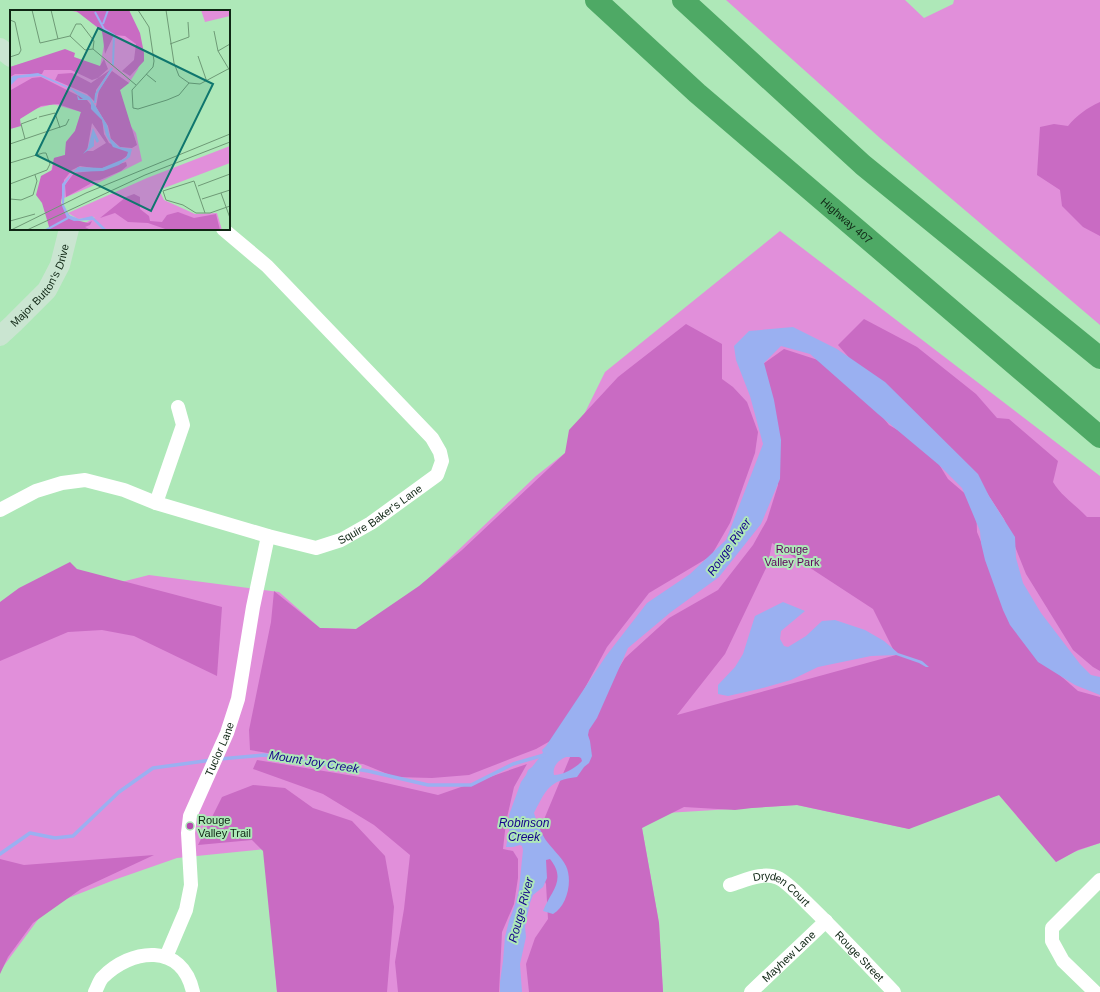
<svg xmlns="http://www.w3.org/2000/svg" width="1100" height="992" font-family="Arial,sans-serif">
<rect width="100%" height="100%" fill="#aee8b8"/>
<path fill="#e18fda" d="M726,0H905L924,18L953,4L954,0H1100V325L880,138Z
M780,231L1100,476V843L1074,852L1056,862L999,795L938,814L909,829L797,805L666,813L642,828L659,923L663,992H277L265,849L177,858L114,880L48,906L0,971V623L54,599L149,575L279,592L320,628L356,629L409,597L536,476L565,453L605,372Z"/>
<path fill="#c96bc3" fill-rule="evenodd" d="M1100,102V236L1083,227L1062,206L1060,190L1037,175L1040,127L1054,124L1068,126C1077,115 1087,108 1100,102Z
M864,319L917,347L976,394L997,418L1009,419L1058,461L1053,482C1061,496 1076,505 1087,517H1100V671L1093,667L1073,650L1026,574L1004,519L987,493L859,369L838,345Z
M686,324L722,344V379L733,387L747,402L758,432L755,453L730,523L711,556L649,593L607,647L559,736L536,749L469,775L432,778L395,777L363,764L285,756L250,750L249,730L271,622L274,591L320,628L356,629L419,586L462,550L565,453L569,430L618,377Z
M784,349L821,361L860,389L889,425L929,448L948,479L976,503L977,532L1010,613L1054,670L1078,691L1100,697V843L1078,850L1056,862L999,795L909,829L797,805L752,808L735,810L684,807L642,828L659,923L663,992H529L526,964L535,938L548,919L546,884L535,857L540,829L583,726L625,658L669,618L718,590L753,545L767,520L778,485L776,424L759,367ZM772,543L873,609L896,655L677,715L725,654L768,564Z
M70,562L77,569L222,607L217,676L134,636L102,630L68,632L0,661V602L19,588Z
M257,760L360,777L438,795L527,764L514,787L506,822L503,849L513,851L518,859V878L514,904L502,932L499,992H398L395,962L404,909L410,855L374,825L323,794L253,769Z
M253,785L285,788L313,808L352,821L385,856L394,907L387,992H277L263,851L252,840L198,845L222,797Z
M154,855L81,889L33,923L8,957L0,974V859L24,865Z"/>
<path fill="#9ab0f1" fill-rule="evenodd" d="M793,327L837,349L885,382L978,474L989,496L1015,537L1016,558L1023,583L1041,613L1080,664L1091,675L1100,677V695L1075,685L1038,662L1010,625L1003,610L985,560L981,543L980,531L962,488L939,465L878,414L810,354L781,346L764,363L774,400L781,440L780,479L761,524L719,577L671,612L628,648L597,718L589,730L588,735L590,741L592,756L589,763L584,767L577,777C549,780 546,790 534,813C537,822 540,831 545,839C551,848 561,856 566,866C573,881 567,906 553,914L543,911C551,891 567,880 550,859L546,860L547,878L543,887L533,895L530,903L525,927L526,937L520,964L522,992H500V982L503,961L505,937L509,921L515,905L519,889L523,850L522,846L520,845L513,847H506L510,826L509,815L521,782L526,775L528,770L532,767L543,753L542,750L546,746L606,656L647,603L690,574L726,540L763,444L750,396L736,360L734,346L749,331ZM566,757H579L581,758L582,761C576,768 563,775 554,775C552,767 558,760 566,757Z
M783,602L805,611L781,631L780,639L784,646L788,647L806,636L822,621L835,620L865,630L884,641L898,653L922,661L929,667H926L919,663L896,655L871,656L818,667L791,680L759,689L728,696L718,694V685L735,667L743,654L755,616Z"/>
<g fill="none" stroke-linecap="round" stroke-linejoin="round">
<path stroke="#9ab0f1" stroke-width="3.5" d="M220,759L264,755L368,771L428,785H471L513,764L544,755
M0,854L30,833L55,838L73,836L119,792L153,768L212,760"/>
<g stroke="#fff" stroke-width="14">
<path d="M156,503L183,425L178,407"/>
<path id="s1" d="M0,510L36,491L62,483L85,480L124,490L156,503L268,536L316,548L341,540L371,523L437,475L442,461L440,452L432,438L267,266L223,229"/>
<path id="s2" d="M730,885C744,881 763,871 778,878C786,881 801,897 808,904C837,932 865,962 894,992"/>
<path id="s3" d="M166,957L186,910L191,885L188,833L190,816L227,733L238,699L253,607L268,536"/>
<path d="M95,992C97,988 99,982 102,978C131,948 182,942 193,992"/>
<path id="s4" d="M751,992L826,921"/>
<path d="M1095,992L1063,961L1052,941V928L1100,880"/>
</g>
<g stroke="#cae5d1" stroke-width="20">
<path d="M0,48L11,57"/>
<path id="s5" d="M0,336L13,324L47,290L60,265L69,229"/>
</g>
<g stroke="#4ea965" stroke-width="22">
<path id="s6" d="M596,0L697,93L1100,437"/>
<path d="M683,0L863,165L1100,358"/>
</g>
</g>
<circle fill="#b34aad" stroke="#aee8b8" stroke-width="1.5" cx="190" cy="826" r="4"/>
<g text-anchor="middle" stroke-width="4" stroke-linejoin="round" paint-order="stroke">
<g font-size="11" fill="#0f2614" stroke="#aee8b8">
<text dy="4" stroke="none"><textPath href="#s6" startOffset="334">Highway 407</textPath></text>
<text dy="4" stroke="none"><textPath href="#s5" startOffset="66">Major Button's Drive</textPath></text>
<text dy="4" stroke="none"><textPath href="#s1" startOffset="405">Squire Baker's Lane</textPath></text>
<text dy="4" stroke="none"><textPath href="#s3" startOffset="219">Tuclor Lane</textPath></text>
<text dy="4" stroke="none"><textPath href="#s2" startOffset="57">Dryden Court</textPath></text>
<text dy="4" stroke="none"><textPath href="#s4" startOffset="52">Mayhew Lane</textPath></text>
<text dy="4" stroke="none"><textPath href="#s2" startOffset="163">Rouge Street</textPath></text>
</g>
<g font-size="11" fill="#5d005b" stroke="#aee8b8">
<text x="792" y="553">Rouge<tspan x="792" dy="13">Valley Park</tspan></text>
</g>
<g font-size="11" fill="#0f2614" stroke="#aee8b8" text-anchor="start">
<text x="198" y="824">Rouge<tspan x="198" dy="13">Valley Trail</tspan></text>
</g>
<g font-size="12" font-style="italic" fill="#14038a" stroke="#aee8b8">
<text transform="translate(729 547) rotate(-55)" y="4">Rouge River</text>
<text transform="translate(314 762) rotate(9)" y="4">Mount Joy Creek</text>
<text x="524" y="827">Robinson<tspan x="524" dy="14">Creek</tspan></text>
<text transform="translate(521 910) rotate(-75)" y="4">Rouge River</text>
</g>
</g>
<g transform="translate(10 10)">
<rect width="220" height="220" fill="#aee8b8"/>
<path d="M58,0H119L131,47L128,59L119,73L110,80L111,88L119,114L126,123L132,151L80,177L33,197L44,148L55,145L56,132L65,121L71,102L43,94L10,103L6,117L0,119V57L27,49L63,47L90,57L95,29L89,16L75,4ZM191,0H220V6L195,12ZM220,136V153L149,180L154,190L185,204L207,203L212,220H73L72,215L85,207L68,209L58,203L137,168Z" fill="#e18fda"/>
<path d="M65,0H119L130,23L134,43V51L120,66L112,61L124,50L126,34L115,26L104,25L95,44L92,21ZM55,39L65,43L64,47L90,56L94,49L98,59L88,68L82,70L61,60H34L32,64H5L0,67V57ZM100,60L86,80L85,92L77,84L45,70L48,64L62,63L81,73ZM102,61L119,73L110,80L127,135L122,138L110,137L101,129L98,116L86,97L89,80ZM31,67L77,90L92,109L94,124L99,133L118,141V145L109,152L90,159L70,156L62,160L54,170L51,193L62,209L78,213L82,211L80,215L75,217L81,220H40L32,193L26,185L31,166L42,160L44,148L55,145L56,132L65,121L71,102L48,94L31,96L10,109L11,116L0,119L1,80L22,68ZM82,113L96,133L83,141H77ZM116,152L117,156L111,161L90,170L82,171L80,174L56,187L55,175L64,163L90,160ZM124,184L130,187V199L139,206L140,211L152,212L157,205L168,202L184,208L206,204L210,220H158L138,213L118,212L105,203L90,208L116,187Z" fill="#c96bc3" fill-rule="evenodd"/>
<path d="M28,63L80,87L97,115L100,128L109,137L122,139L120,147L109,155L93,161L63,162L55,175L54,195L59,205L69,209L82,206L97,220H93L83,210L64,211L57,208L52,196V174L68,157L92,158L116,148L118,142L103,137L96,125L92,110L81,99V93L79,90H68L67,85L70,89H73L62,80L30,66L8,68L0,76V69L3,66ZM83,118L89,131L87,133L84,128V136L73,144L78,138Z" fill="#9ab0f1"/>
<path fill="none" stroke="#9ab0f1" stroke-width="2" d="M85,2L94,19L104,25L103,55M93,14L98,0M85,93L86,84L102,58M36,220L58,208"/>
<path fill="none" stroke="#6e9a76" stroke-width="1" d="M22,0L30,33L60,26M41,0L48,29M128,0L139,17L144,51L143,57L122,80L123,98L128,99L157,90L169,85L179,73M156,0L164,53L169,66L179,73L190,74L220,58M0,10L5,12L11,40L9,44L0,47M204,21L208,41L220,61M60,26L66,14H71L84,31L83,39M60,26L75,40L83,39M160,34L179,27L178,12M83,39L126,75M208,41L220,34M188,46L197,72M136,64L146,72M29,107L45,103L50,118M15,129L11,114L27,108M0,134L56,115L59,109M0,153L33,143H36L40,154L37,160L0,174M188,176L220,164M211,183L220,208M0,189L11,190L23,185L27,171L25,165M192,189L220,180M195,203L184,171L153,181L156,190L173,195L186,203H200L220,196M0,211L25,204M1,220L76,183L220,124M17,220L135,165L220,132"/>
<path fill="#0f766e" fill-opacity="0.15" stroke="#0f766e" stroke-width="2" d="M88,18L203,74L141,201L26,145Z"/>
<rect width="220" height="220" fill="none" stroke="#0f2614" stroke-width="2"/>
</g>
</svg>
